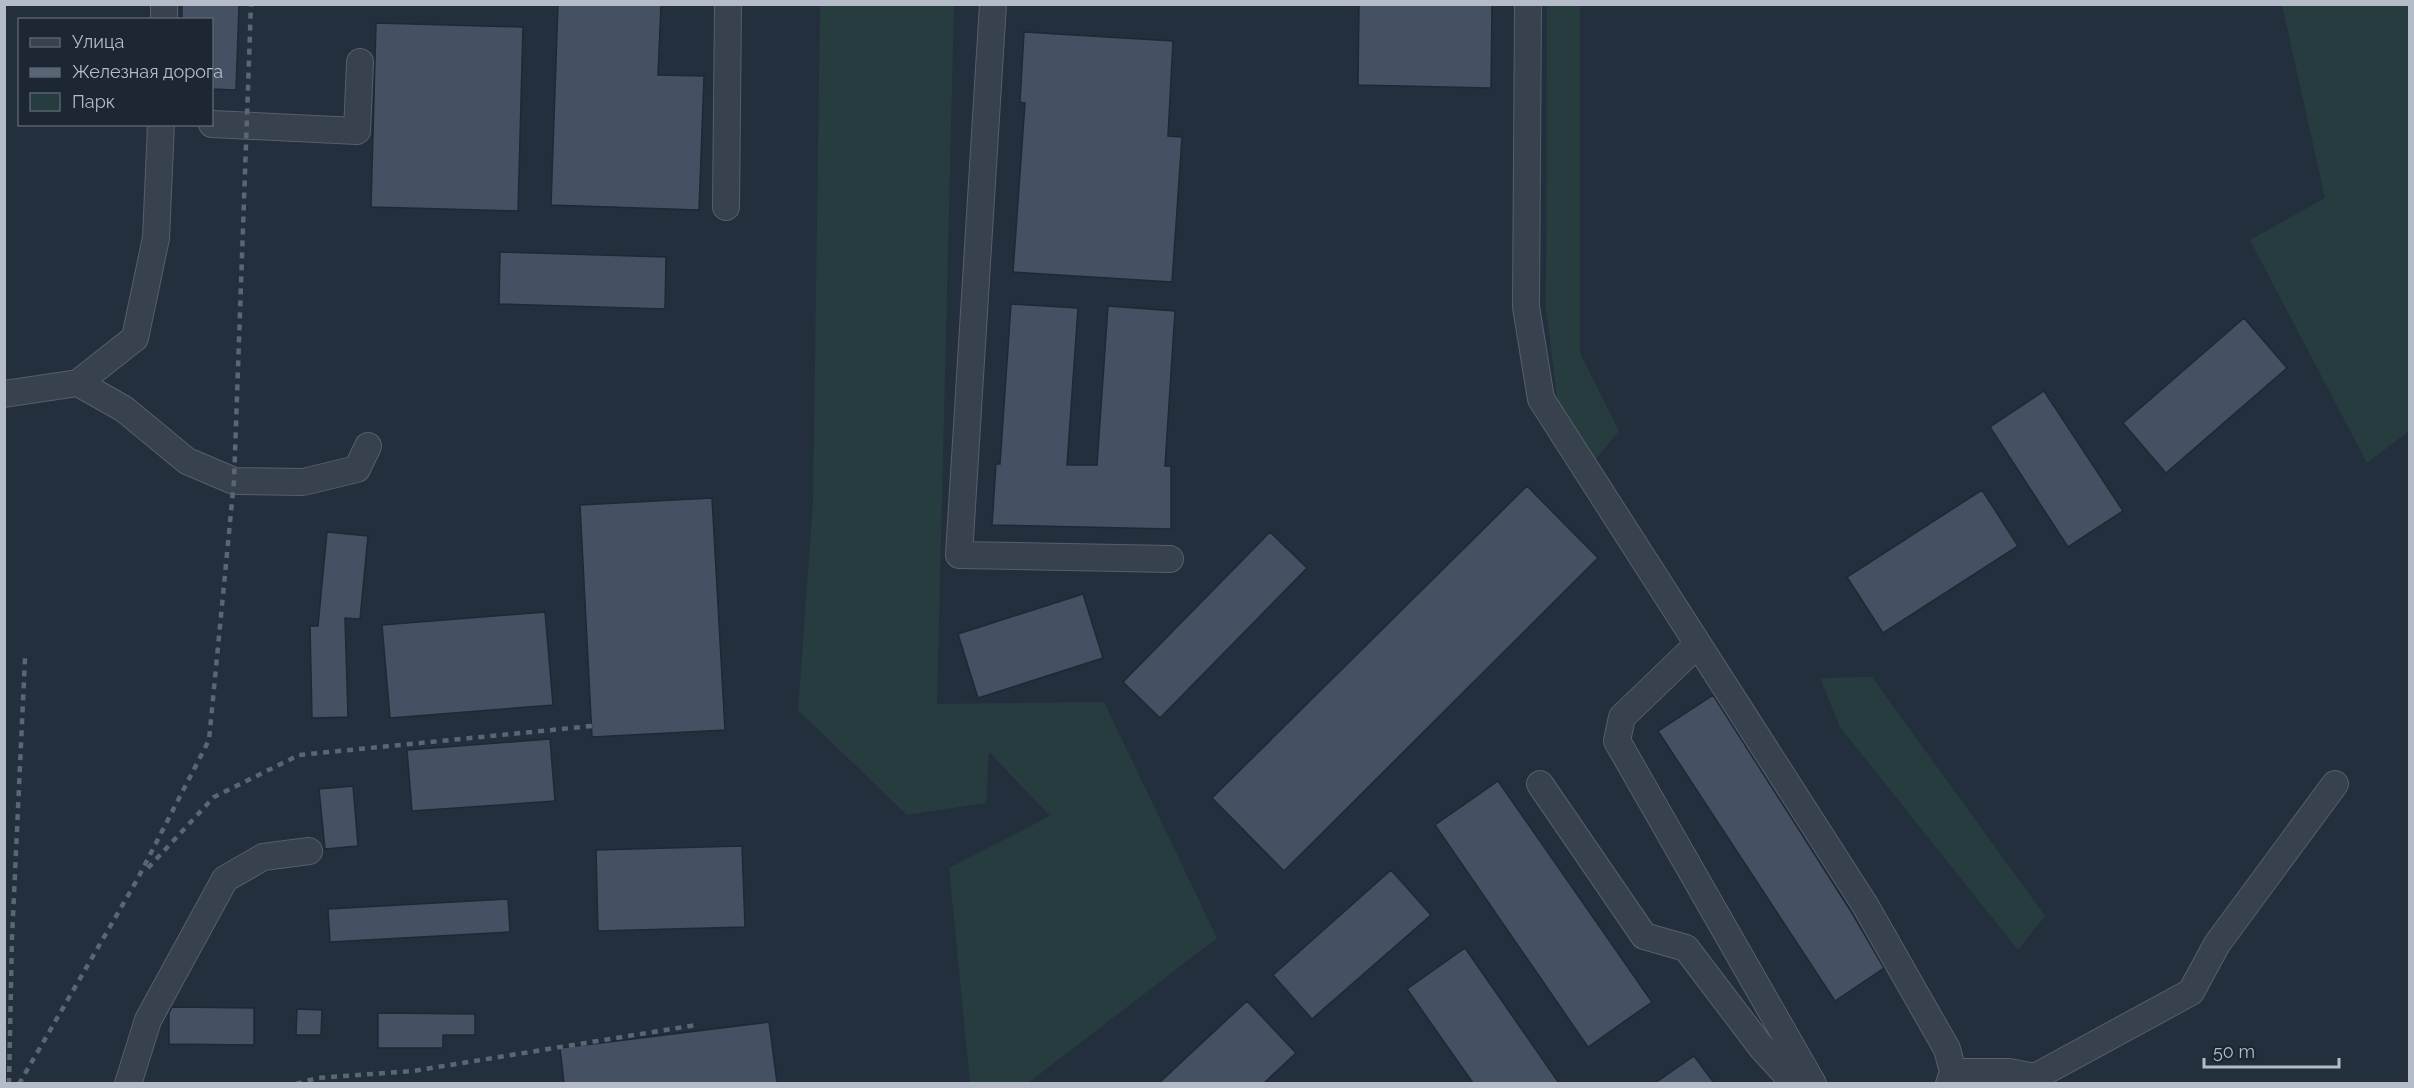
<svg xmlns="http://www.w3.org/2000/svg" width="2414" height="1088" font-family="Raleway,sans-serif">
<rect width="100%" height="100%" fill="#242f3e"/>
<path fill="#263c3f" d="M820,5H954L937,704L1104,702L1217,938L1028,1083H970L949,868L1050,816L989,752L986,803L907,815L798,710L813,503Z
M1547,5H1580V353L1619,431L1592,464L1558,405L1546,309Z
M2282,5H2409V431L2367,463L2250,240L2325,198Z
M1872,677L2045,916L2018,950L1840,727L1820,678Z"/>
<path fill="#455162" stroke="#1f2835" stroke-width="1.5" d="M182,4H239L236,90L212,89V20H182Z
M558,4H661L658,75L704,76L699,210L551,205Z
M1359,4H1492L1491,88L1358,85Z
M376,23L523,27L518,211L371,207Z
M1024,32L1173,41L1168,136L1182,137L1172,282L1013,272L1025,103L1020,102Z
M500,252L666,257L665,309L499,304Z
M1011,304L1078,308L1067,465H1097L1108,306L1175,311L1165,466H1171V529L992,525L996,464H1000Z
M2244,318L2287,368L2166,473L2123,423Z
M2044,391L2123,511L2068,547L1990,427Z
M1527,486L1598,558L1284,871L1212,798Z
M1982,490L2018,546L1883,633L1847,577Z
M712,498L725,730L592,737L580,505Z
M327,532L368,536L360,619L345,618L348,717L312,718L310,626H318Z
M1270,532L1307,568L1160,718L1123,682Z
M1083,594L1103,658L978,698L958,634Z
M545,612L553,705L390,718L382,625Z
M1713,695L1852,913L1884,968L1835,1001L1658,731Z
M550,739L555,801L412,811L407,750Z
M1498,781L1652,1002L1588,1047L1435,825Z
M353,786L358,846L325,849L319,789Z
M742,846L745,927L598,931L596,850Z
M1391,870L1431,915L1312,1019L1273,975Z
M508,899L510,932L330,942L328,909Z
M1465,948L1559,1083H1473L1407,989Z
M1247,1001L1296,1053L1264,1083H1159Z
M172,1007L254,1008V1045L169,1044V1013Z
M297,1009L322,1010L321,1035H296Z
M378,1013L475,1014V1035H443V1048H378Z
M769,1022L777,1083H564L560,1048Z
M1694,1056L1714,1083H1655Z"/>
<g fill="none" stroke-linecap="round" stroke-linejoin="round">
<g stroke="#565f6c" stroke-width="28">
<path id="minor" d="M993,4L959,555L1170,559
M1528,4L1526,307L1541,399L1865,905L1947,1049L1953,1072L1949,1084
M164,20V4
M212,124L357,131L360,62
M726,207L728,4
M78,383L124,409L187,461L234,481L303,482L357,469L368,446
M4,394L78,383L135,338L156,238L161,124
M1698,644L1622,717L1617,741L1813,1084
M1540,784L1644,936L1686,948L1762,1048L1795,1084
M1953,1072H2009L2035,1077L2191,992L2217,944L2335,784
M128,1084L148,1020L225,879L263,857L309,851"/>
</g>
<use href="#minor" stroke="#38414e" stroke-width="26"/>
<path stroke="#5a6575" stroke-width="4.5" stroke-dasharray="6 6" stroke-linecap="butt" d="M148,868L214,797L299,755L592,726
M9,1084L12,938L25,658
M19,1084L137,880L209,740L234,481L251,4
M296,1084L317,1078L413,1071L696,1025"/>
</g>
<rect width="2414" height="1088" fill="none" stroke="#b4bcc9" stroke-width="12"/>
<rect x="18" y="18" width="195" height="108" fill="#1d2633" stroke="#59626f" stroke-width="1.5"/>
<rect x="30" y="38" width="30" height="9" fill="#38414e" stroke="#59626f" stroke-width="1.5"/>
<text x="72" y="48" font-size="18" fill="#b4bcc9">Улица</text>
<rect x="30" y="68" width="30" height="9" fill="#5a6575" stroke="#59626f" stroke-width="1.5"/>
<text x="72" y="78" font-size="18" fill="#b4bcc9">Железная дорога</text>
<rect x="30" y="93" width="30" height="18" fill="#263c3f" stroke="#59626f" stroke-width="1.5"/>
<text x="72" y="108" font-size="18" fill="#b4bcc9">Парк</text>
<path d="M2204 1058v9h135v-9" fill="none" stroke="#b4bcc9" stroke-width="3"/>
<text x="2213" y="1058" font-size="18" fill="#b4bcc9" stroke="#1d2633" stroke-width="4.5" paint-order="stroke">50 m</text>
</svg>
